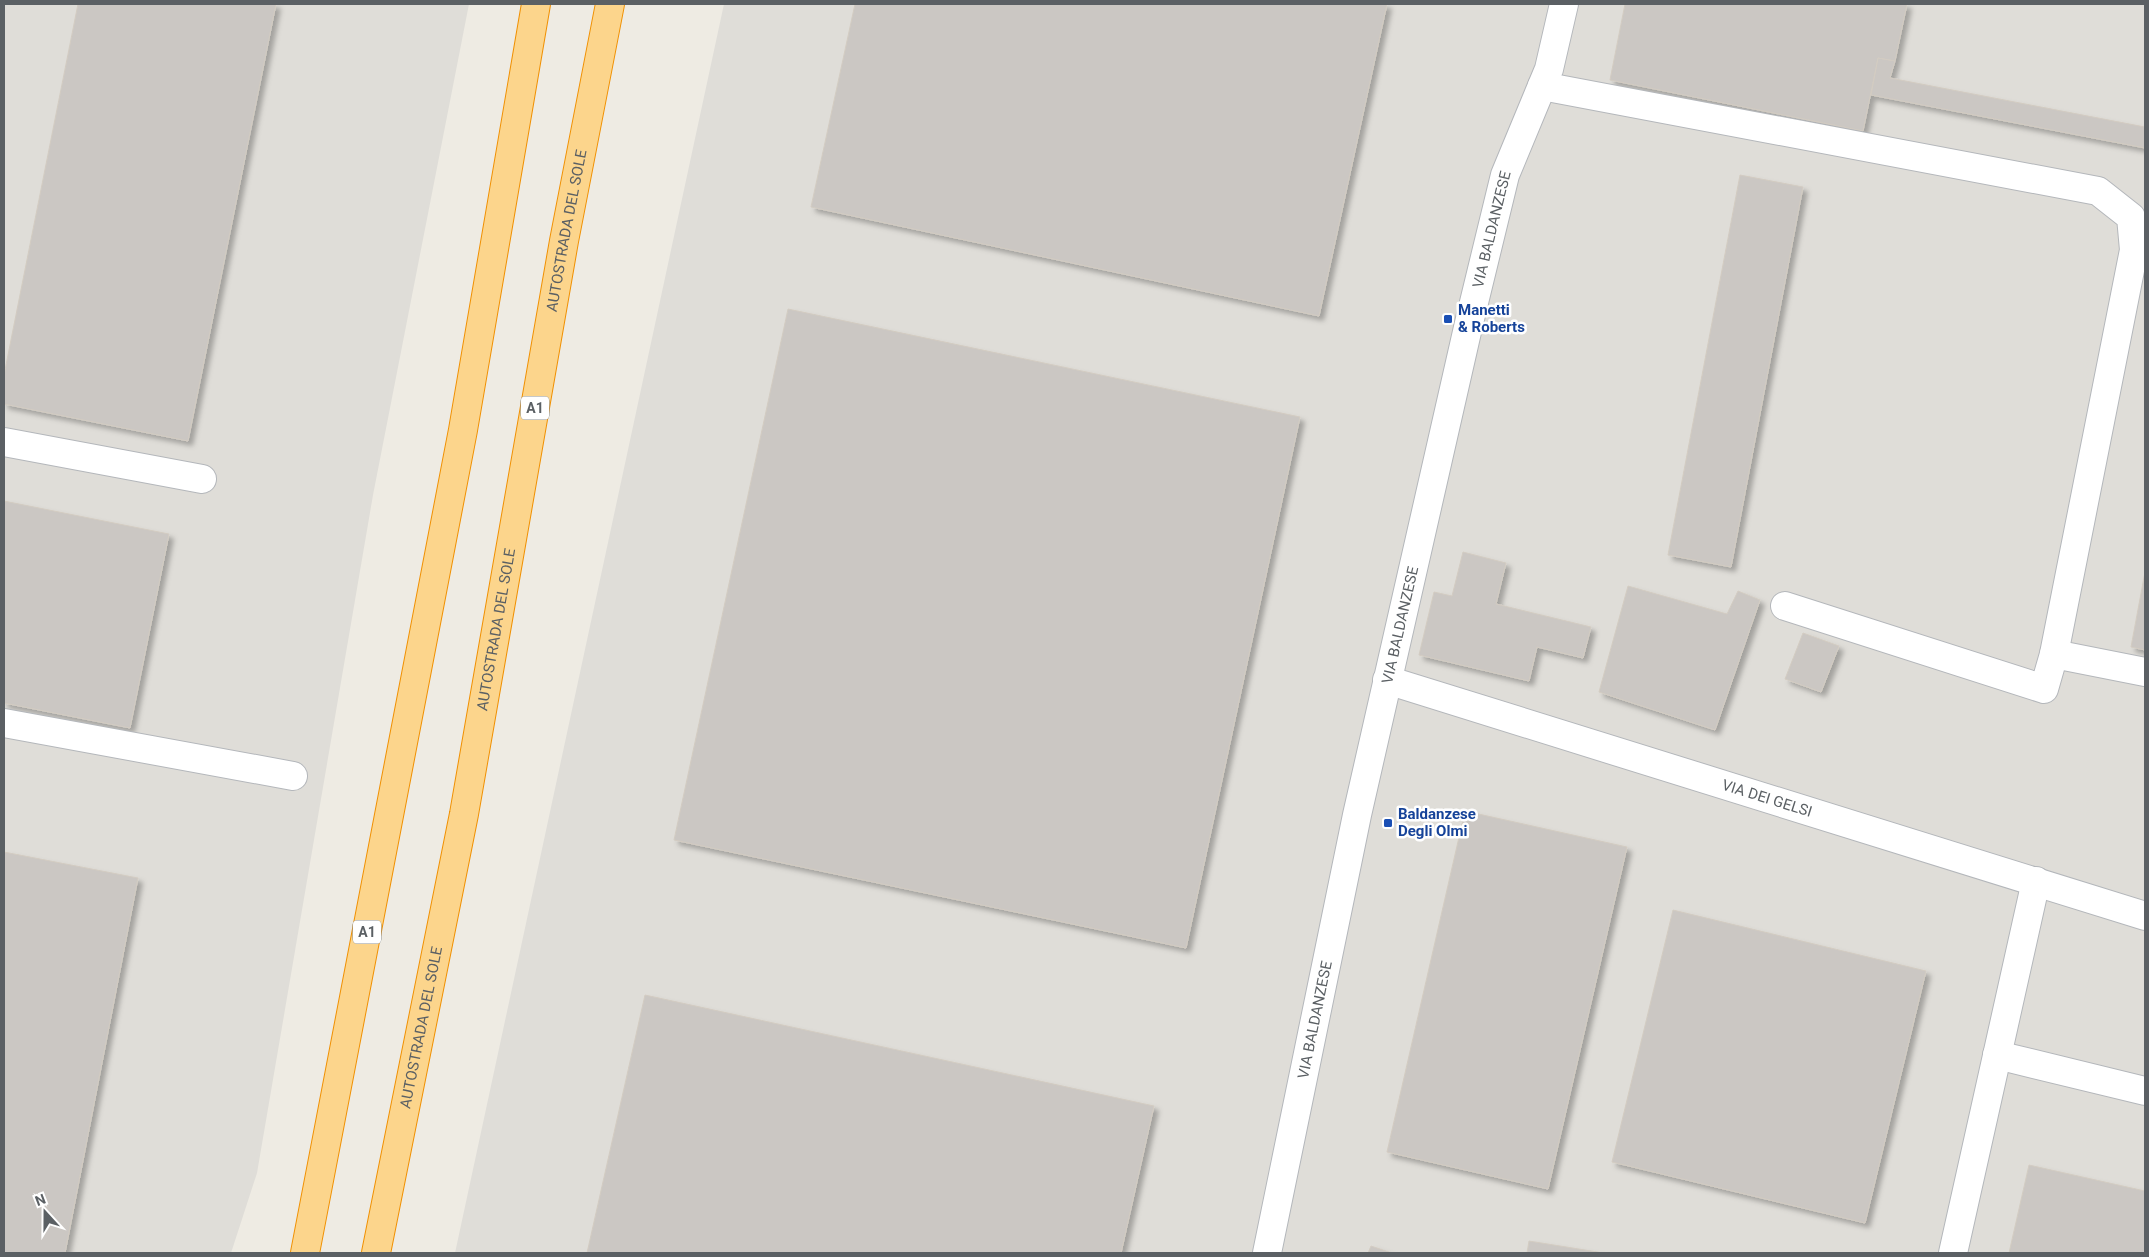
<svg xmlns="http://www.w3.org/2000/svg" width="2149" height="1257" font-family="Roboto,sans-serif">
<defs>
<filter id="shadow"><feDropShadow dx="4.5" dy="4.5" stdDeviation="2.5" flood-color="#0004"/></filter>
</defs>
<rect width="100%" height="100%" fill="#eeebe3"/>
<path fill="#dfddd8" d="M4,4H469L373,495L257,1173L231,1253H4Z
M724,4H2145V1253H455Z"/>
<path fill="#cbc7c3" stroke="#d3ccc2" filter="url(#shadow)" d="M78,4H276L188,441L4,404V375Z
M855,4H1387L1319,316L811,207Z
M1625,4H1907L1895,61L1878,58L1863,131L1610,80Z
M1878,58L1895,61L1890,78L2145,127V148L1871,95Z
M1740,175L1803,187L1731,567L1668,555Z
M788,309L1300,417L1186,948L674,840Z
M4,501L169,534L130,728L4,703Z
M1463,552L1506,563L1496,604L1591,627L1583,658L1537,647L1529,681L1419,655L1434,592L1452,596Z
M2145,572V650L2131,647Z
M1628,586L1727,614L1738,591L1760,600L1715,730L1599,692Z
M1803,633L1839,646L1821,692L1785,679Z
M1465,811L1627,847L1548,1189L1387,1152Z
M4,852L138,878L65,1253H4Z
M1673,910L1926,971L1865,1223L1612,1162Z
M645,995L1154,1106L1121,1253H587Z
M2029,1165L2145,1191V1253H2009Z
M1529,1241L1604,1253H1527Z
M1371,1246L1392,1253H1368Z"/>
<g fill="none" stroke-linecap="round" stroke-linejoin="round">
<g stroke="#b4b7bb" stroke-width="30">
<g id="minor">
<path d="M1542,86L2098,191L2131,217L2134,250L2054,654L2044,689L1785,606"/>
<path d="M4,442L202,479"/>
<path d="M2054,654L2145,672"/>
<path id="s1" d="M1387,680L2145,916"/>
<path d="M4,723L293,776"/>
<path d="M1997,1055L2145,1091"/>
<path id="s2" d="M1267,1253L1357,815L1469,323L1505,175L1549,69L1564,4"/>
<path d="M1953,1253L2036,881"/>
</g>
</g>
<g stroke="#f09002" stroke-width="30">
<g id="highway">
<path d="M305,1253L463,430L536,4"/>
<path id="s3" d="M376,1253L464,814L564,241L610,4"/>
</g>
</g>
<use href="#minor" stroke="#fff" stroke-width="28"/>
<use href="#highway" stroke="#fcd58c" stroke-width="28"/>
</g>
<g fill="#1a4fb4" stroke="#fff" stroke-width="2">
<rect x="1443" y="314" width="10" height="10" rx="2.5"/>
<rect x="1383" y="818" width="10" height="10" rx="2.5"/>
</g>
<g text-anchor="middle" stroke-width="5" stroke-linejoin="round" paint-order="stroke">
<g fill="#fff" stroke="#8c9092" stroke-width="1">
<rect x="521" y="396.5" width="28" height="23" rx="4"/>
<rect x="353" y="920.5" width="28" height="23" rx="4"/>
</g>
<g font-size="14" font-weight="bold" fill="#5b6064">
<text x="535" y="413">A1</text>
<text x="367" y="937">A1</text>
</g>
<g font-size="15" fill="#5b6064" stroke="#fff">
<text dy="5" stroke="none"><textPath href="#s3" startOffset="1040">AUTOSTRADA DEL SOLE</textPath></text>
<text dy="5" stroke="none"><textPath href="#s2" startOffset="1048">VIA BALDANZESE</textPath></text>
<text dy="5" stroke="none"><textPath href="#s2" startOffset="642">VIA BALDANZESE</textPath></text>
<text dy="5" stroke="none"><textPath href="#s3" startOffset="635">AUTOSTRADA DEL SOLE</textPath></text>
<text dy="5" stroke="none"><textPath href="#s1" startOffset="398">VIA DEI GELSI</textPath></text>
<text dy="5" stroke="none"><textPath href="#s2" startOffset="238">VIA BALDANZESE</textPath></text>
<text dy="5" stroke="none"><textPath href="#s3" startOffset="230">AUTOSTRADA DEL SOLE</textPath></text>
</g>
<g font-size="15" font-weight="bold" fill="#164399" stroke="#fff" text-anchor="start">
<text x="1458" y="315">Manetti<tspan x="1458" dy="17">&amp; Roberts</tspan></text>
<text x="1398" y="819">Baldanzese<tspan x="1398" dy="17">Degli Olmi</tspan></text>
</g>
</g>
<rect width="2149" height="1257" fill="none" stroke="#5b6064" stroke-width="10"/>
<g transform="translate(45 1212) rotate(339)" stroke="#ffffff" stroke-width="4" paint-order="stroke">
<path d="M0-4L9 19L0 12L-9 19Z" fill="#5b6064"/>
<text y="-8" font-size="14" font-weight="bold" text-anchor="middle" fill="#5b6064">N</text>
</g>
</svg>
